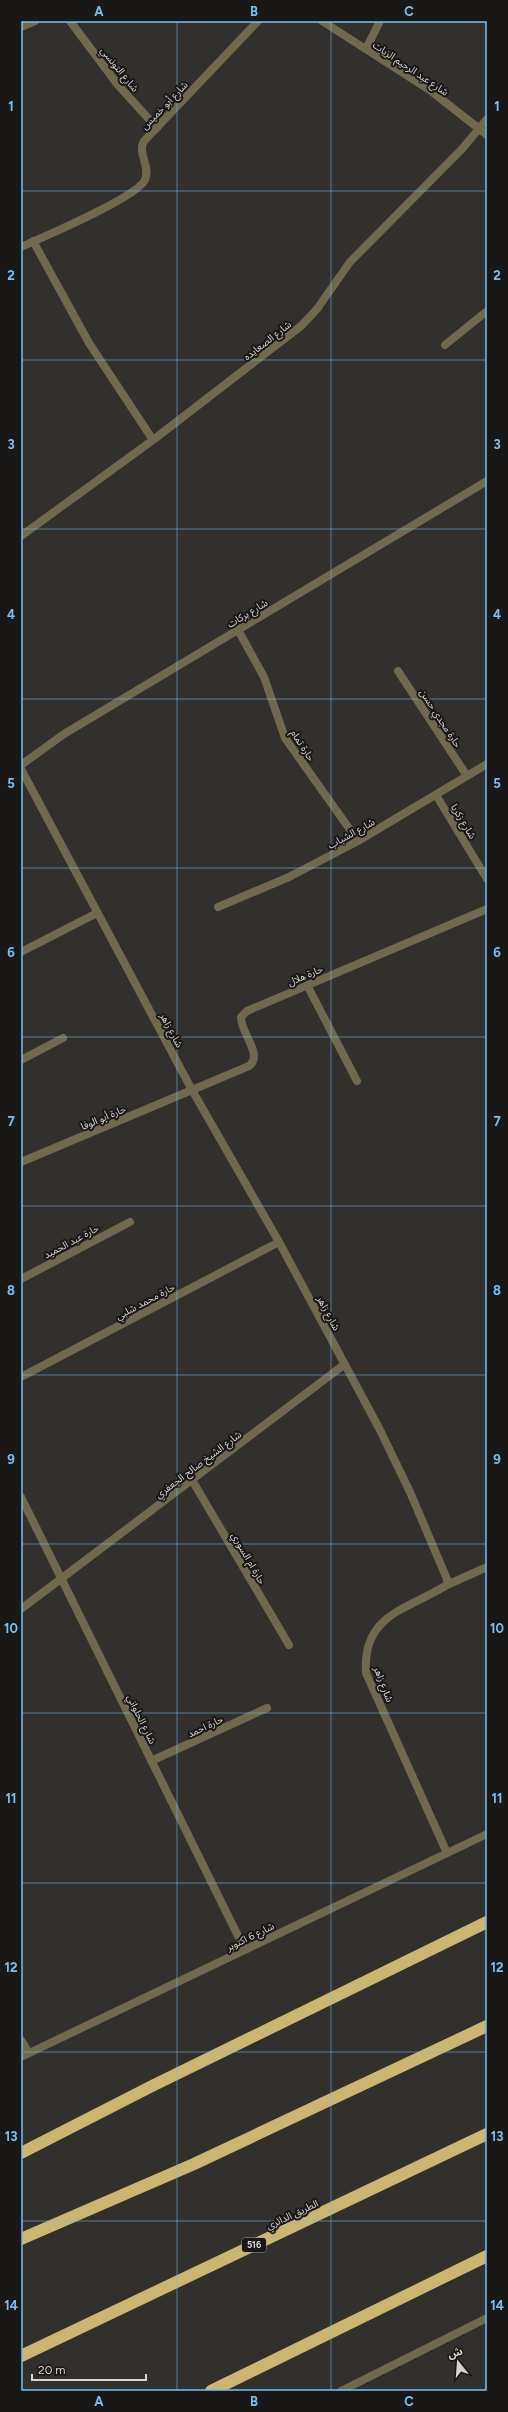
<svg xmlns="http://www.w3.org/2000/svg" width="508" height="2412" font-family="Figtree,'Noto Sans Arabic',sans-serif">
<rect width="100%" height="100%" fill="#32302c"/>
<g fill="none" stroke-linecap="round" stroke-linejoin="round">
<path stroke="#71694e" stroke-width="8" d="M70,21L118,85L157,128
M322,21L431,91L487,135
M21,27L35,21
M366,49L380,21
M33,241L89,343L153,440
M21,247C43,237 136,198 145,180C151,167 137,153 144,141L258,21
M445,345L487,311
M21,536L153,440L301,326L317,309L350,262L462,149L487,119
M238,630L264,677L285,738L358,841
M398,671L467,776
M21,765L64,734L487,481
M21,769L192,1090L279,1242L379,1428L410,1492L447,1579V1585C406,1610 362,1615 366,1673L447,1853
M436,795L487,879
M218,907L289,877L358,841L487,764
M21,952L97,913
M307,985L357,1081
M21,1060L63,1038
M21,1162L249,1066C264,1055 240,1032 241,1017L247,1011L487,909
M21,1279L130,1222
M21,1377L279,1242
M192,1480L289,1645
M21,1497L245,1950
M447,1585L487,1567
M21,1609L345,1364
M151,1761L267,1708
M21,2040L29,2053
M21,2057L487,1834
M341,2391L487,2318"/>
<path stroke="#cbb570" stroke-width="12" d="M21,2153L152,2086L487,1922
M21,2239L194,2164L487,2026
M21,2356L487,2134
M211,2391L487,2256"/>
</g>
<path fill="none" stroke="#76c0f7" stroke-width="1" stroke-opacity="0.55" d="M177,21V2391M331,21V2391M21,191H487M21,360H487M21,529H487M21,699H487M21,868H487M21,1037H487M21,1206H487M21,1375H487M21,1544H487M21,1713H487M21,1883H487M21,2052H487M21,2221H487"/>
<g text-anchor="middle" stroke-width="4" stroke-linejoin="round" paint-order="stroke">
<rect fill="#191816" stroke="#9d9c99" stroke-width="1" x="242" y="2238" width="24" height="14" rx="3"/>
<g font-size="9" font-weight="bold" fill="#d5d4d1">
<text x="254" y="2248">516</text>
</g>
<g font-size="10" fill="#d5d4d1" stroke="#191816">
<text transform="translate(411 68) rotate(34)" y="4">شارع عبد الرحيم الزيات</text>
<text transform="translate(120 69) rotate(51)" y="4">شارع التونسي</text>
<text transform="translate(164 105) rotate(-46)" y="4">شارع أبو خميس</text>
<text transform="translate(267 340) rotate(-38)" y="4">شارع الصعايده</text>
<text transform="translate(247 613) rotate(-31)" y="4">شارع بركات</text>
<text transform="translate(441 718) rotate(57)" y="4">حارة مجدي حسن</text>
<text transform="translate(303 745) rotate(57)" y="4">حارة تمام</text>
<text transform="translate(464 821) rotate(59)" y="4">شارع زكريا</text>
<text transform="translate(351 833) rotate(-29)" y="4">شارع الشباب</text>
<text transform="translate(305 975) rotate(-23)" y="4">حارة هلال</text>
<text transform="translate(172 1030) rotate(62)" y="4">شارع زاهر</text>
<text transform="translate(103 1117) rotate(-23)" y="4">حارة أبو الوفا</text>
<text transform="translate(71 1241) rotate(-28)" y="4">حارة عبد الحميد</text>
<text transform="translate(145 1301) rotate(-28)" y="4">حارة محمد شلبي</text>
<text transform="translate(329 1313) rotate(62)" y="4">شارع زاهر</text>
<text transform="translate(198 1464) rotate(-37)" y="4">شارع الشيخ صالح الجعفري</text>
<text transform="translate(249 1558) rotate(60)" y="4">حارة ام السوري</text>
<text transform="translate(384 1684) rotate(69)" y="4">شارع زاهر</text>
<text transform="translate(142 1719) rotate(64)" y="4">شارع الحلواني</text>
<text transform="translate(205 1726) rotate(-25)" y="4">حارة احمد</text>
<text transform="translate(250 1936) rotate(-26)" y="4">شارع 6 اكتوبر</text>
<text transform="translate(292 2214) rotate(-25)" y="4">الطريق الدائري</text>
</g>
</g>
<rect width="508" height="2412" fill="none" stroke="#191816" stroke-width="44"/>
<g transform="translate(458 2362) rotate(343)" stroke="#191816" stroke-width="3" paint-order="stroke">
<path d="M0-3L7 15L0 10L-7 15Z" fill="#d5d4d1"/>
<text y="-6" font-size="11" font-weight="bold" text-anchor="middle" fill="#d5d4d1">ش</text>
</g>
<path d="M32 2374v6h114v-6" fill="none" stroke="#d5d4d1" stroke-width="2"/>
<text x="38" y="2374" font-size="12" fill="#d5d4d1" stroke="#191816" stroke-width="3" paint-order="stroke">20 m</text>
<rect x="22" y="22" width="464" height="2368" fill="none" stroke="#76c0f7" stroke-width="1.5"/>
<g font-size="13" text-anchor="middle" font-weight="bold" fill="#76c0f7">
<text x="99" y="16">A</text>
<text x="254" y="16">B</text>
<text x="409" y="16">C</text>
<text x="11" y="111">1</text>
<text x="497" y="111">1</text>
<text x="11" y="280">2</text>
<text x="497" y="280">2</text>
<text x="11" y="449">3</text>
<text x="497" y="449">3</text>
<text x="11" y="619">4</text>
<text x="497" y="619">4</text>
<text x="11" y="788">5</text>
<text x="497" y="788">5</text>
<text x="11" y="957">6</text>
<text x="497" y="957">6</text>
<text x="11" y="1126">7</text>
<text x="497" y="1126">7</text>
<text x="11" y="1295">8</text>
<text x="497" y="1295">8</text>
<text x="11" y="1464">9</text>
<text x="497" y="1464">9</text>
<text x="11" y="1633">10</text>
<text x="497" y="1633">10</text>
<text x="11" y="1803">11</text>
<text x="497" y="1803">11</text>
<text x="11" y="1972">12</text>
<text x="497" y="1972">12</text>
<text x="11" y="2141">13</text>
<text x="497" y="2141">13</text>
<text x="11" y="2310">14</text>
<text x="497" y="2310">14</text>
<text x="99" y="2406">A</text>
<text x="254" y="2406">B</text>
<text x="409" y="2406">C</text>
</g>
</svg>
